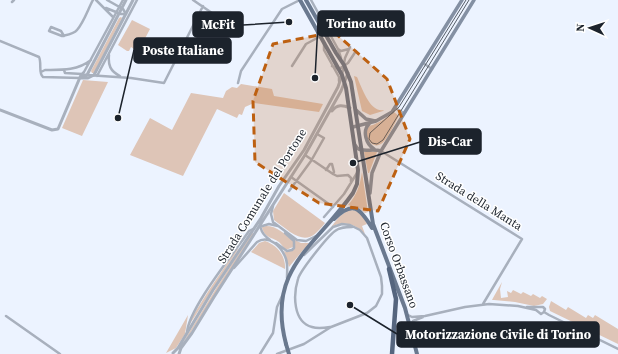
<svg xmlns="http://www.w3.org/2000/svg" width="618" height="354" font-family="'Source Serif 4',serif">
<rect width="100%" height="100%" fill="#ecf3ff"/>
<path fill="#dec5b7" d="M121,17L122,18L94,73H92L91,71L119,18Z
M132,20L150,29L138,52L131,47L129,51H127L118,45Z
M354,76L357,77C362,88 370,113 384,110L383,111L370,115L362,111Z
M83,80L108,82L82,136L62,128Z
M241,84L272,89L274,96L323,104L319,112L254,103L245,107L242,115L239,114L237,118L217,109L183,176L130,155L150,118L172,130L191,93L223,98L226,91L232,87L237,88Z
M394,112L399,116C395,122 387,141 381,144C371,150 363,135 368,128C369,126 371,125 373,125C381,121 387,118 394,112Z
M364,152H377L369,173H368Z
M362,172L368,212L365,213L358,208L348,205C357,195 360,185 362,172Z
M284,193L325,223C314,237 307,243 290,232C285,228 279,224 274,220L273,211Z
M348,210C360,210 362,213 367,224L362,226L365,234C355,224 344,220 331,227L339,217Z
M266,226C277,226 285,234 293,241V247L286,250C284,248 282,245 279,242C272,237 264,238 262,227Z
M252,233L254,234L189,335L182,344L217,287Z
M295,240L301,243H309L289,267L284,251L287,252L295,248Z
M265,241C277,245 286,256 285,269L251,252L259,243Z
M239,248L188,327L189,322L209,290L236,250Z
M502,282L500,289L501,298L508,297L507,291L511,293L513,290L521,294L523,292L531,296L533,294L540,298L542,296L547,299L543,304L534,306L515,302L494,300H492L493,298Z
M551,301L566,310L568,307L586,318L588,315L593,318L595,315L618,329V344L550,311L549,307Z
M188,315L185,334L176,348L166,353Z"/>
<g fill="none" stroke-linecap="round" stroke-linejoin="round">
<path stroke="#a8b0bd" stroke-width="2.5" d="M96,0L113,17
M107,0L123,9L126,14
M193,0L212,13
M311,0L338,49L341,58
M12,2L14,0
M106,8L121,14H125
M64,36L61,31L51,27L49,31L62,36C66,35 74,34 77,30C84,22 88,9 93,0
M0,41L39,57C42,63 38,73 43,77L80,78
M324,44V50L339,77V81
M338,49L341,51L349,49
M109,55C108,65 110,71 120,76
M423,63L432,69
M292,66L306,44L321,36
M332,66L339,69L348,63L356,51
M64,70L65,73L82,74L84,72L123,0
M41,72L45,70C61,70 77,71 91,60
M87,75L131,78L164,83L203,6
M342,75L345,58L350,47
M97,76L137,0
M238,83L241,71L282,9L300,0
M395,108L404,113
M381,151L522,239L483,304
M305,155L333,174L334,172L332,164H330L326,170
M333,174L337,176L348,175L351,178V183
M291,177L333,207
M289,191L311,161L324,138L317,134
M273,206L271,214L273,222L297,240L306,241L316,236
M324,217L344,194L357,173
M261,219C259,229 262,234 270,240
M259,227L269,224L278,226
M276,243L287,251L292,250L294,248V241L285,233
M234,268L257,242C269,234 282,247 286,259C288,265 287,271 287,278
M527,307H543L545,309L544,312L549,315L618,349
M408,315L412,317L425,316L465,307L489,304L518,306L536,310L541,314L544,312
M6,316L60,354
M410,325L413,321L423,317
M330,327C324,328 318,329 312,327C293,322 293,295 298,279C300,271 327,237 335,231C340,227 346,227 352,227
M187,333C188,309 234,253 249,231L253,229
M260,354L273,333L277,307L282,296
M277,354L304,344L331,327L367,313L376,306L382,294V286L381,277L367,238L360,230L350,225L342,224L333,227L304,255"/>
<path stroke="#a8b0bd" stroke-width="3" d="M80,78H88L94,75L133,0
M0,110L52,130L58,129L81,75H87L126,0
M332,111C337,104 343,105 350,108
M173,353L178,348L213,290L261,218L279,186L304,150L338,87L342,75
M179,354L181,348L192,333L214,297L305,155L341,91L348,73"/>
<path stroke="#8490a3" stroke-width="3.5" d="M356,110L366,119L375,121
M369,124C362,131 366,144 374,149
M353,127L376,121L392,112L462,0
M355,145C359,154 372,148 381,151
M370,193L372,173L381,151L474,0"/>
<path stroke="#6a798f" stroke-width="4" d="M306,0L336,53L344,65L351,82L373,224L405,308L417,354
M334,219C353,200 360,208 372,228
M286,344C266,269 316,246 353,193L357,184L358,170L346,88L342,75L300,0"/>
<path stroke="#55657e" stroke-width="4.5" d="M389,269L396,299L392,354"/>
<path stroke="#565d67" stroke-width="1" d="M466,0L399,107L370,133L369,139L372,143L377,144L383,140L469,0"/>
<path stroke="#6a798f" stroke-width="4" d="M286,344L289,354"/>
</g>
<path fill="#bd6011" fill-opacity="0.2" stroke="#bd6011" stroke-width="3" stroke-dasharray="8 5" stroke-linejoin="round" d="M334,32L387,79L410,139L378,211L319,203L255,162L253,101L273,44Z"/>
<g text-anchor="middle" stroke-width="3" stroke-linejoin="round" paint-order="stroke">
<g font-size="12" fill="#1c232c" stroke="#fff">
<text transform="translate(262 196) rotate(-58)" y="4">Strada Comunale del Portone</text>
<text transform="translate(479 201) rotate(32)" y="4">Strada della Manta</text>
<text transform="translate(399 265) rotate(70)" y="4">Corso Orbassano</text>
</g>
</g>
<path fill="none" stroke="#1c232c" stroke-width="1.5" d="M315 78L318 23M289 22L243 25M118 118L134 50M353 163L420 142M350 305L397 334"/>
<g fill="#1c232c" stroke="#fff" stroke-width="1.5">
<circle cx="315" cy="78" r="4"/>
<circle cx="289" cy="22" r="4"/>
<circle cx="118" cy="118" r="4"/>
<circle cx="353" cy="163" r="4"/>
<circle cx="350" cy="305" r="4"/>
</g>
<g fill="#1c232c" stroke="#1c232c" stroke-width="1.5">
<rect x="318" y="11" width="86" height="25" rx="4"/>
<rect x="193" y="12" width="50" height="25" rx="4"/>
<rect x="134" y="38" width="97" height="25" rx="4"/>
<rect x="420" y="129" width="61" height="25" rx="4"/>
<rect x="397" y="322" width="202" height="25" rx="4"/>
</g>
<g font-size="13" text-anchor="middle" font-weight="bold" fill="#fff">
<text x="361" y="28">Torino auto</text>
<text x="218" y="29">McFit</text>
<text x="183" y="55">Poste Italiane</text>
<text x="450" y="146">Dis-Car</text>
<text x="498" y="339">Motorizzazione Civile di Torino</text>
</g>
<g transform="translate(590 28) rotate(273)" stroke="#ffffff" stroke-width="3" paint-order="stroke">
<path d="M0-3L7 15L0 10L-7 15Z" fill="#1c232c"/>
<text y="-6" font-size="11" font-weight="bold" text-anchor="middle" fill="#1c232c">N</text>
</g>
</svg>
